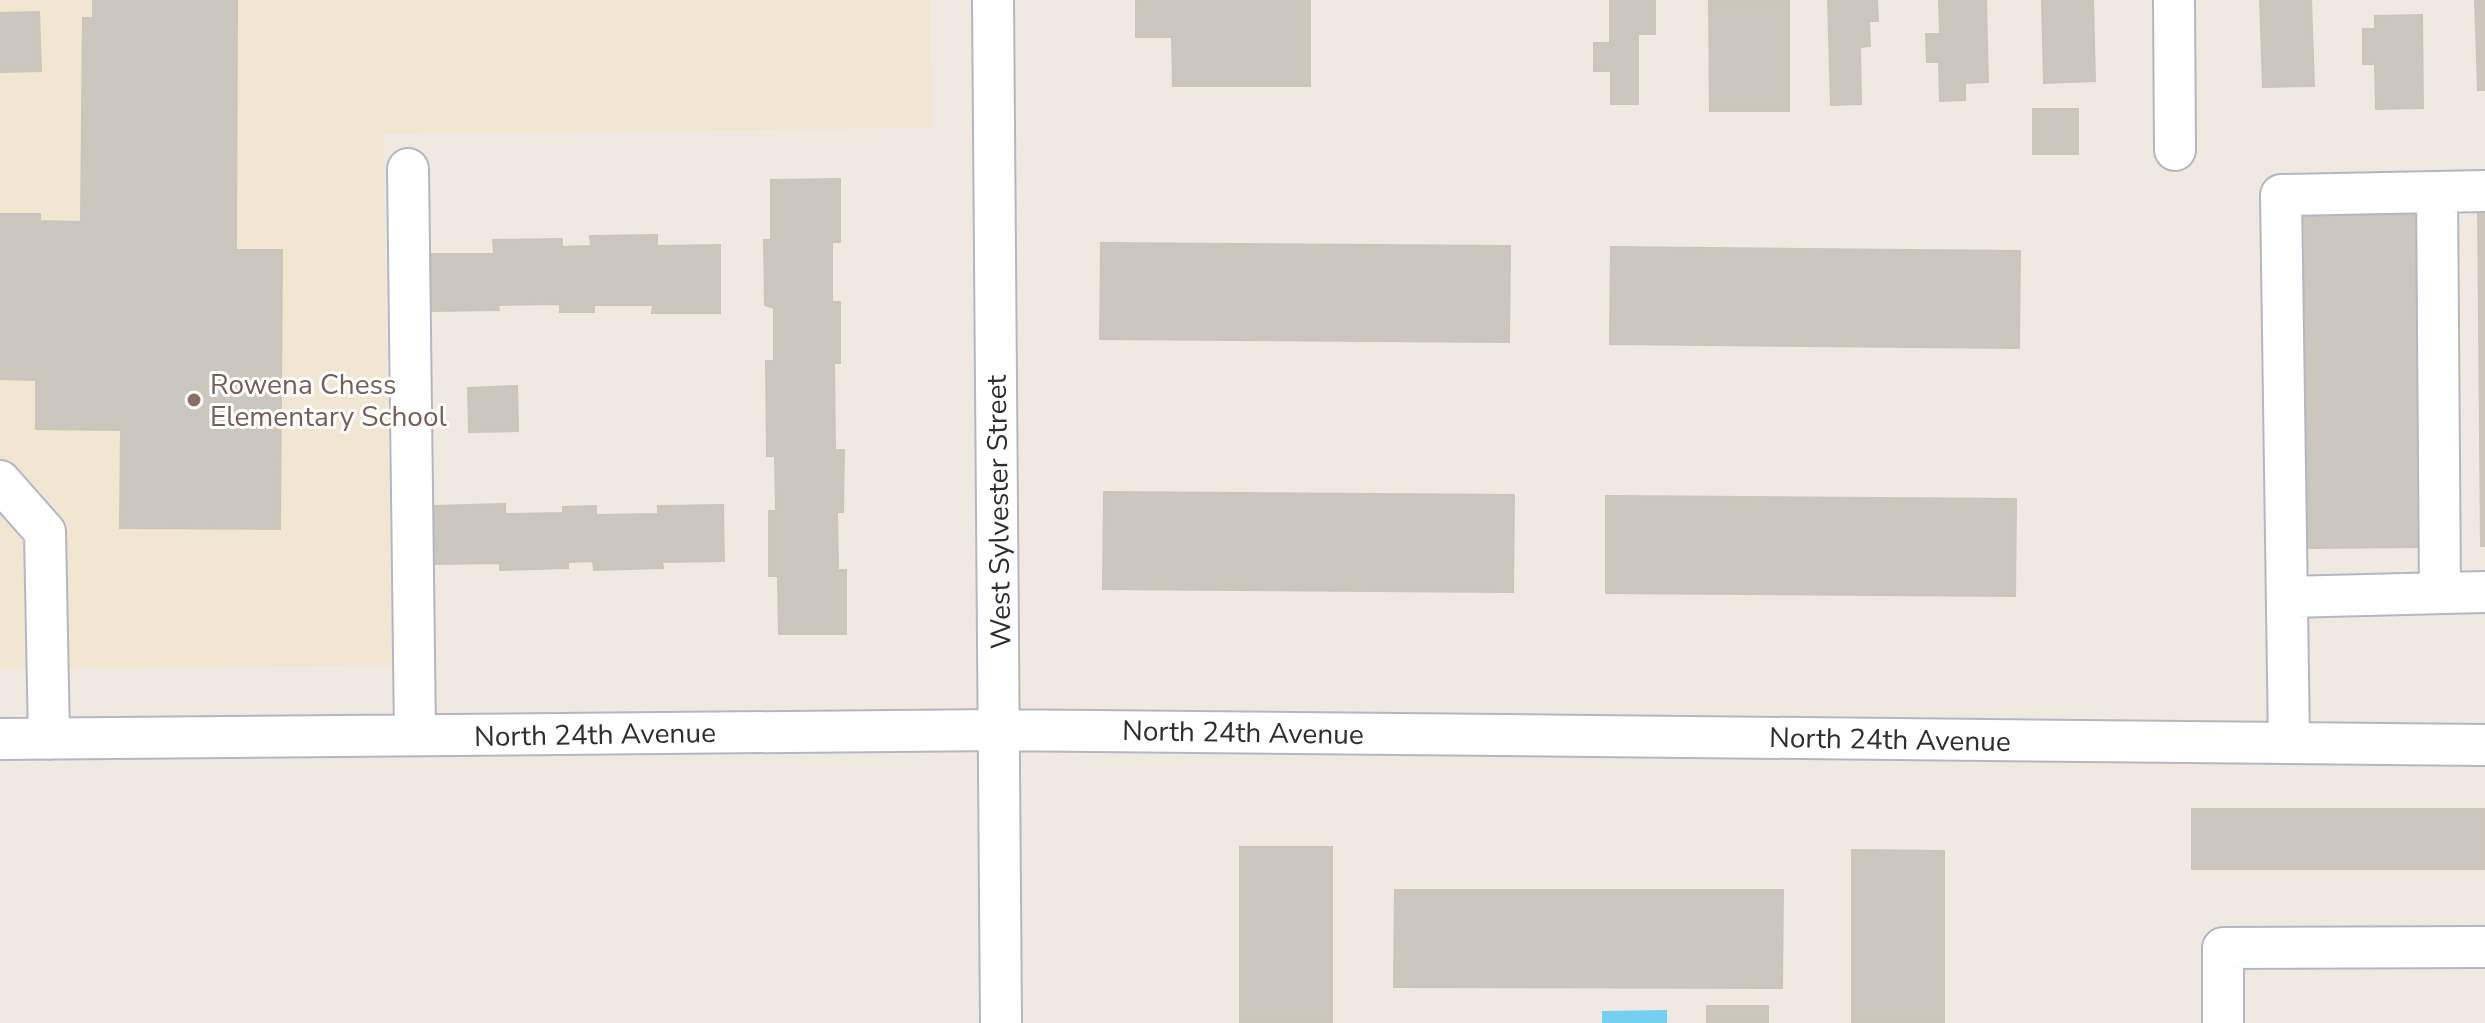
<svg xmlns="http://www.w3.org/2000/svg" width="2485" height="1023" font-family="'Nunito Sans',sans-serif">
<rect width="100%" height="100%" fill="#efe9e1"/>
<path fill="#f0e6d1" d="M0,0H930L932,128L383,134L392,665L0,669Z"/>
<path fill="#75cff0" d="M1667,1010V1023H1602V1011Z"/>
<path fill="#cbc7bf" stroke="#cbc5ba" stroke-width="2" d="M93,0H237L236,250H282L280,529L120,528L121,430L36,429V380L0,379V214H40V221L81,222L83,18H93Z
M1136,0H1310V86H1173L1172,37H1136Z
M1610,0H1655V34H1638V104H1611V71H1594V43H1610Z
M1828,0H1877L1878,21H1869L1870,46L1860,47L1861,104L1831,105Z
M1939,0H1986L1988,82L1965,83V100L1940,101L1939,62H1927L1926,34H1940Z
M2042,0H2093L2095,81L2044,83Z
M2260,0H2311L2314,86L2263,87Z
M2475,0H2485V90H2478Z
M1709,1H1789V111H1710Z
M39,12L41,71L0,72V13Z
M2422,15L2423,108L2376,109L2375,64H2363V29H2375V16Z
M2033,109H2078V154H2033Z
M840,179V242H832V302H840V363H834L835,450H844L843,512H837L838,570H846V634H779L778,576H769V511H776L775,456H767L766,361H774V308L765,305L764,240H771V180Z
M2478,207H2485V546H2481Z
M2417,208L2421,547L2308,548L2304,209Z
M657,235V246L720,245V313H652L653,305H594V312H560V304L498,305L499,310L432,311V254H494L493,240L562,239V247L591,246L590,236Z
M1101,243L1510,246L1509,342L1100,339Z
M1611,247L2020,251L2019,348L1610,344Z
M517,386L518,431L469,432L468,388Z
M1104,492L1514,495L1513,592L1103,589Z
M1606,496L2016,499L2015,596L1606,593Z
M505,504V514L563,513V507L596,506V515L658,514V506L723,505L724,561L662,562L663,568L594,570L593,561L568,562V568L500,570V563L434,564L433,506Z
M2192,809H2485V869H2192Z
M1240,847H1332V1023H1240Z
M1852,850L1944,851V1023H1852Z
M1395,890H1783L1782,988L1394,987Z
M1707,1006H1768V1023H1707Z"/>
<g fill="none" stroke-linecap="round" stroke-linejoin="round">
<g stroke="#b4b7c1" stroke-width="44">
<path id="minor" d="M993,0L1001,1023
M2174,0L2175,150
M408,169L415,735
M2437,192L2440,593
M0,481L45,532L49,739
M2287,597L2485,592
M0,739L999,730L2485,745
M2289,743L2281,195L2485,191
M2223,1023V948L2485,947"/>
</g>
<use href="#minor" stroke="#fff" stroke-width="40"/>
</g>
<circle fill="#8d6e63" stroke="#fff" stroke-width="3" cx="194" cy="400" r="8"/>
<g text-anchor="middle" stroke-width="6" stroke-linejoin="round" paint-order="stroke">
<g font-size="28" fill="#785e54" stroke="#fff" text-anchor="start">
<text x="210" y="394">Rowena Chess<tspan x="210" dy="32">Elementary School</tspan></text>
</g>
<g font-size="28" fill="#2e2e2e" stroke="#fff">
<text transform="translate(998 512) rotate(-91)" y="10">West Sylvester Street</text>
<text transform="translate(1243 732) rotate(1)" y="10">North 24th Avenue</text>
<text transform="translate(595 734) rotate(-1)" y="10">North 24th Avenue</text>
<text transform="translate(1890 739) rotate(1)" y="10">North 24th Avenue</text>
</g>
</g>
</svg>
